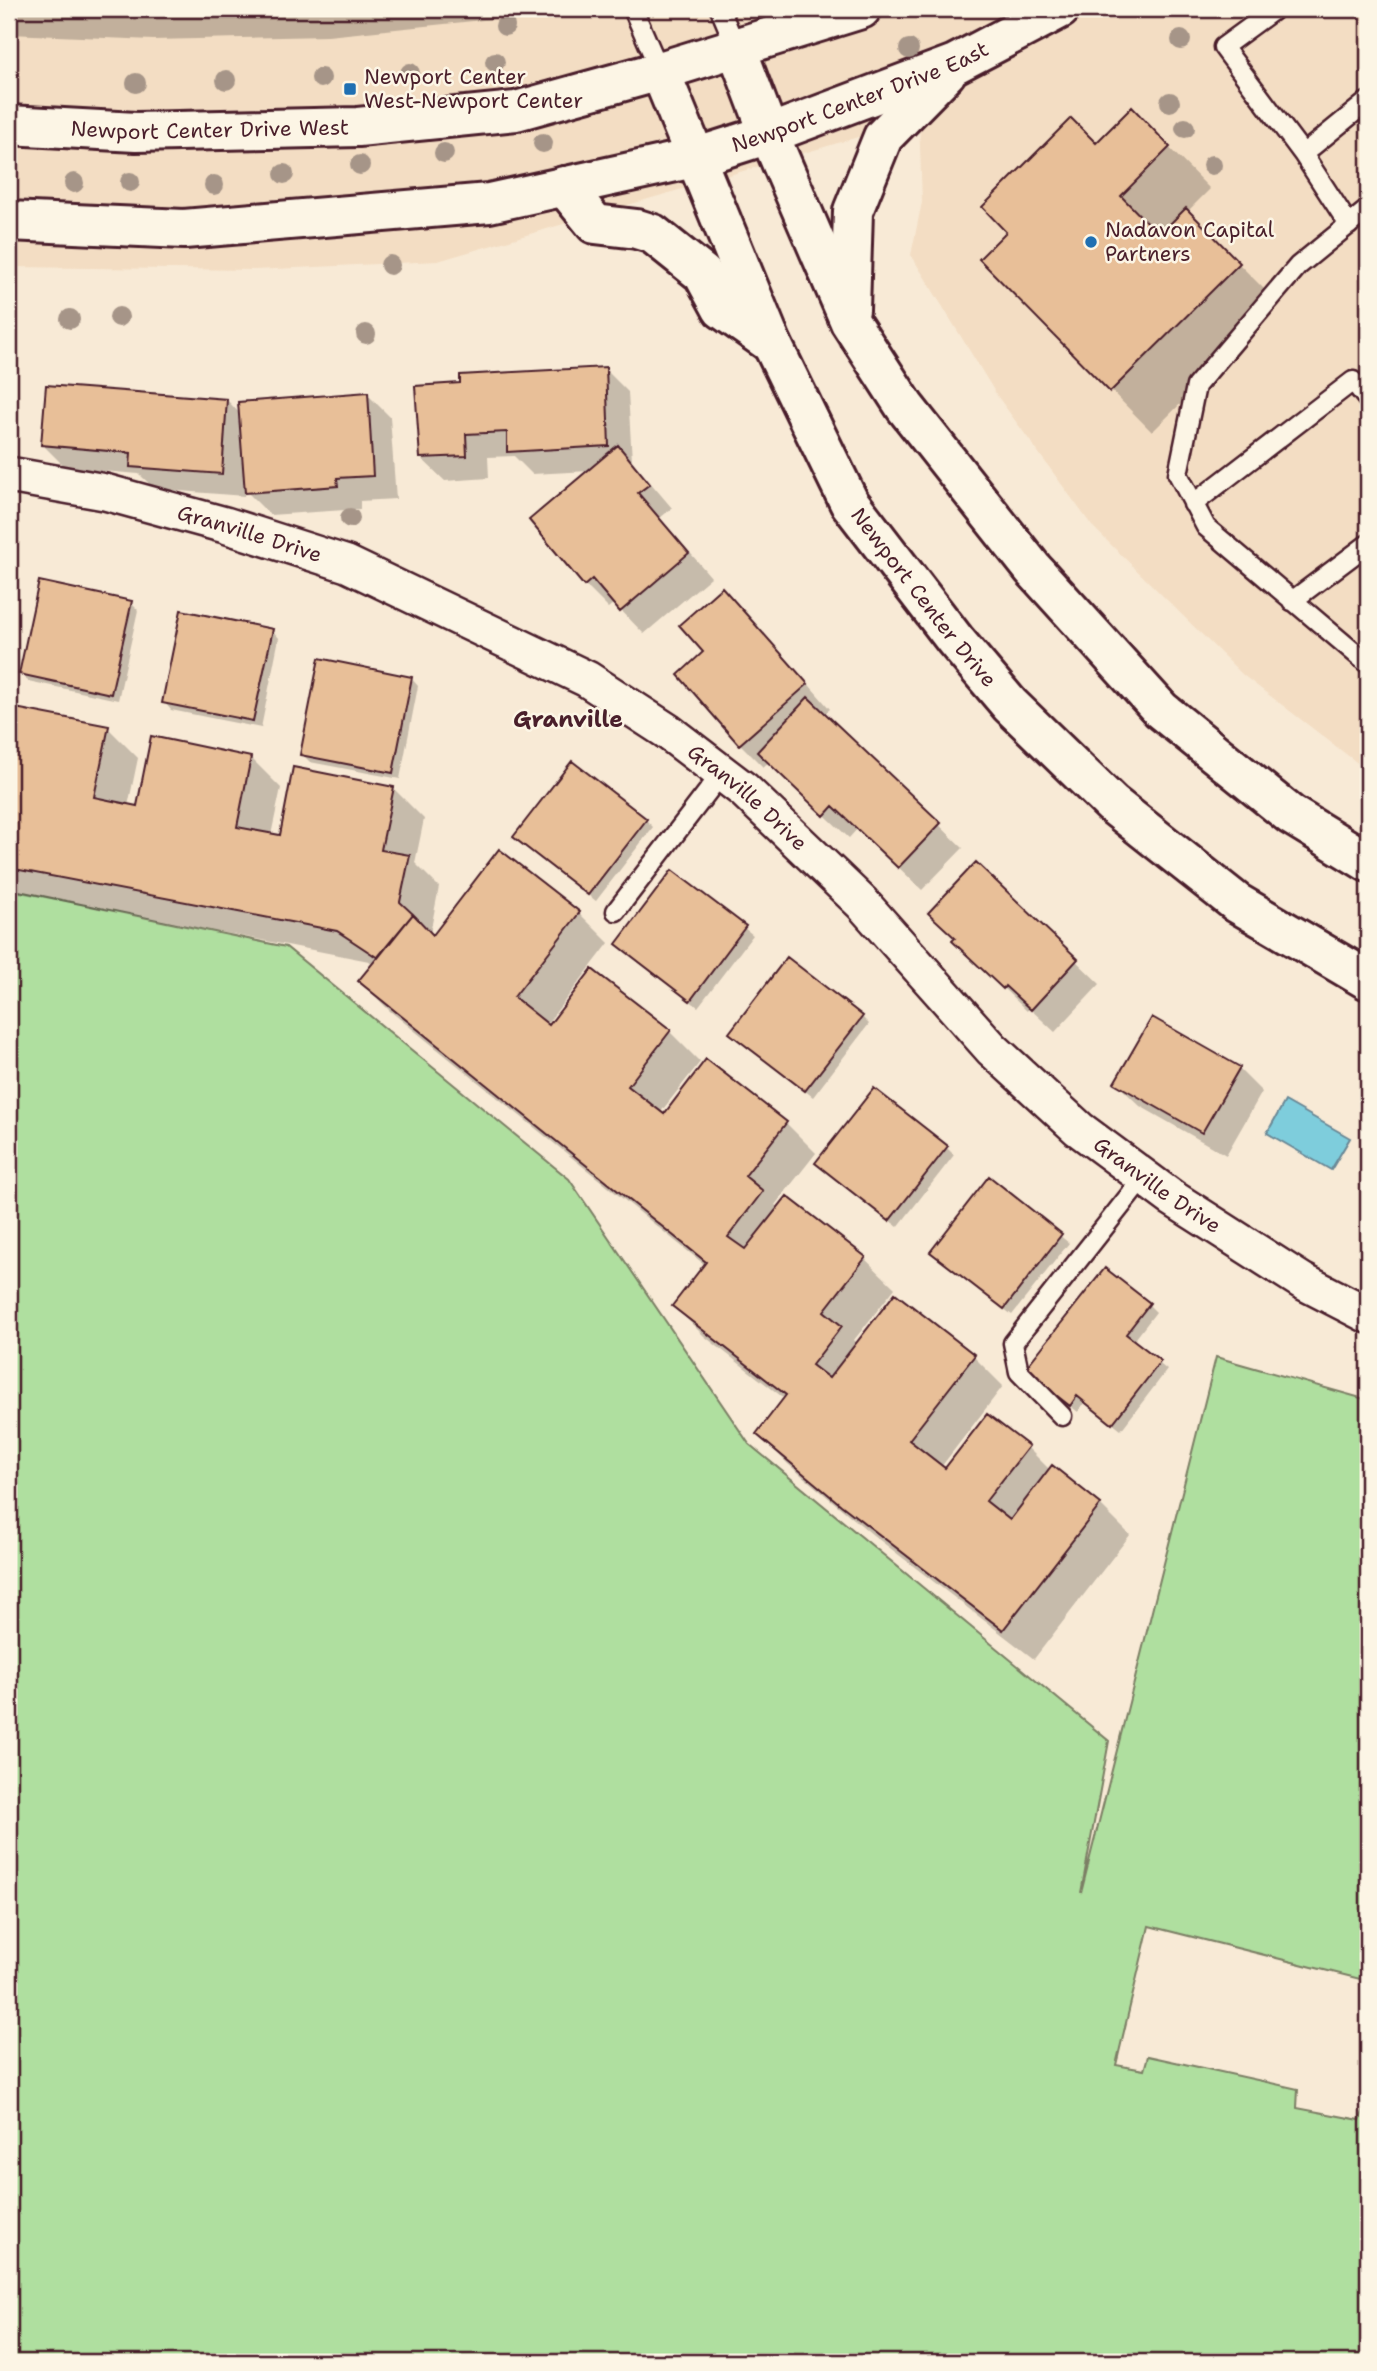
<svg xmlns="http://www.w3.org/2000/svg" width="1377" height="2371" font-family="'Shantell Sans',sans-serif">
<rect width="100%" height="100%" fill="#f8ead6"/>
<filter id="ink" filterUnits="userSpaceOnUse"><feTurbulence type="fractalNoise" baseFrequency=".0143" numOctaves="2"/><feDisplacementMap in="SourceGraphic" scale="14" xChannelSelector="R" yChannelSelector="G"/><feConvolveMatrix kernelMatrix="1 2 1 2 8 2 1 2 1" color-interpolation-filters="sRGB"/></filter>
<g filter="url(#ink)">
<path fill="#f3ddc3" d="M9,9H1368V771L1243,675L1092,526L998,397L911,255L922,202L919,119L438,261L255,270L9,267Z"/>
<path fill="#afdf9f" stroke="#7c7f65" stroke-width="2" d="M9,889L286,947L569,1179L749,1444L1109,1741L1081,1893L1216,1357L1368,1400V1981L1149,1926L1116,2065L1144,2070L1148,2056L1298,2089L1297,2108L1360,2120L1368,2097V2362H9Z"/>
<path fill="#7ecddc" stroke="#698795" stroke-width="2" d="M1285,1101L1350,1138L1331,1170L1267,1133Z"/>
<path fill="#0003" d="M9,9H502L493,19L328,36L153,40L9,34Z
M1132,110L1210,189L1187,212L1280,305L1152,432L981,259Z
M605,369L628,392L632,461L672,508L660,518L711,577L644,634L614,603L608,608L585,585L589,471L532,474L514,456L488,457L489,478L445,481L421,458L461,385Z
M367,394L390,417L396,499L360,501V509L270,515L245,490L244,496L155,489L139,474L66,468L43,445L227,400L241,415Z
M722,589L746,612L830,709L824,714L963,848L922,890L858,828L849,838L769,762L763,767L740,744L706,652Z
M131,603L138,610L118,700L28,681L21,673Z
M272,630L279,638L261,728L171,710L164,702Z
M411,678L418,686L400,779L310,762L302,754Z
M12,709L108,728L138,758L128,806L139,808L251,758L281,788L271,835L281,837L393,788L424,819L415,863L439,887L430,934L433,937L579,913L609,943L546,1025L550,1027L592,972L670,1032L700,1062L660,1113L664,1116L786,1123L816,1153L775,1205L864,1258L895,1288L854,1340L858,1344L973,1356L1003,1386L941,1467L945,1470L1028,1448L1050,1470L1100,1505L1130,1535L1034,1659L873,1535L788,1464L758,1434L785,1399L704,1336L674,1306L705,1265L390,1011L360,981L375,965L369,961L9,891V724Z
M646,820L653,827L596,901L523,844Z
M976,865L1100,984L1055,1032L1029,1008L1027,1011L978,964Z
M673,872L753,935L698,1007L626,951Z
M862,1017L869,1024L813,1097L739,1040Z
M1239,1069L1262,1092L1226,1155L1140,1106L1116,1083Z
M946,1147L954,1155L898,1227L825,1170Z
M989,1179L1069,1243L1012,1315L940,1259Z
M1149,1305L1156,1312L1133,1342L1167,1370L1121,1430L1085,1402L1078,1412L1034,1377Z"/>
<path fill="#e8bf98" stroke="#4a1f2b" stroke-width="2" d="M76,9H197L122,11Z
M1132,107L1170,147L1121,196L1159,235L1186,208L1240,263L1110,392L979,259L1006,232L982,207L1071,118L1096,143Z
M606,367L609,446L507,452V432L466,434L467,456L420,458L415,386L460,383V375Z
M46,385L227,399L222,474L130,467L131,453L41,445Z
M368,392L373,476L337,478L338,486L245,493L238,402Z
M618,445L650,484L638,493L689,553L620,612L592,579L584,586L529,520Z
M39,581L132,601L111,694L19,674Z
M722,587L808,684L739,745L678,675L703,652L679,625Z
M181,610L273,629L253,721L162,703Z
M319,658L412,677L393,773L300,755Z
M808,697L941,823L898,868L833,806L824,816L757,752Z
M10,707L109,726L94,797L137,806L151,736L251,757L237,827L280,835L293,767L394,787L381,850L410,855L400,902L413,914L378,958L337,931L9,868Z
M572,761L647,819L588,895L513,837Z
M499,849L580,912L514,997L549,1025L592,969L671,1030L628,1086L664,1114L706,1059L787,1122L745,1176L763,1191L728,1237L745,1249L787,1196L866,1257L824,1311L842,1326L812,1365L829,1378L895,1293L975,1355L909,1440L945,1468L987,1414L1029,1446L986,1501L1010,1520L1052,1465L1101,1504L1003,1630L841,1505L756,1434L786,1395L672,1306L706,1262L358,981L413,914L433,935Z
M976,862L1078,959L1031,1010L1005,986L1003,989L952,941L955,938L928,913Z
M672,870L746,926L690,1001L616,944Z
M787,957L863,1016L805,1091L729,1033Z
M1152,1017L1240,1067L1202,1133L1114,1083Z
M874,1088L948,1146L889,1221L815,1163Z
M989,1176L1062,1234L1004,1309L930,1252Z
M1105,1268L1150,1303L1126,1334L1161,1361L1112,1424L1077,1396L1070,1406L1024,1370Z"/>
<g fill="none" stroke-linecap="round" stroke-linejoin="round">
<g stroke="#4a1f2b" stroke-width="23">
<path id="service" d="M633,9L660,71
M720,9L736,47
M1275,9L1223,47L1303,154L1368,101
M1303,154L1349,225
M1368,209L1298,266L1196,386L1178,474L1206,527L1368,664
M1193,504L1353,381L1368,400
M1292,601L1368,544
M616,911L722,773
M1062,1416L1019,1372L1013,1343L1144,1177"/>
</g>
<g stroke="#4a1f2b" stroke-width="40">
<g id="minor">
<path id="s1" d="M9,475L105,492L225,525L347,564L587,679L667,731L744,790L862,903L992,1049L1079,1129L1172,1198L1302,1281L1368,1315"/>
</g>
</g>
<g stroke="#4a1f2b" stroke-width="44">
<g id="secondary">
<path d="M736,47L769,134L850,322L905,407L1033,569L1161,710L1291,815L1368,862"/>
<path id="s2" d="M660,71L772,344L849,502L955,640L1010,705L1112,804L1237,903L1368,980"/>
<path id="s3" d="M9,125L136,132L358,127L516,111L660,71L861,9"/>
<path d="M564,186L595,224L637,229L653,234L703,274L722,309L772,344"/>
<path id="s4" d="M9,221L184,229L489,203L694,158L769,134L955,64L1060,9"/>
<path d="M850,310L853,211L883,137L946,73"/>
</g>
</g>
<use href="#service" stroke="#fcf5e5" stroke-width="18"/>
<use href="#minor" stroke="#fcf5e5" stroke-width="35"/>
<use href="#secondary" stroke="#fcf5e5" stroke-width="38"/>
</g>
<g fill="#a69588">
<circle cx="505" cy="26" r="10"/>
<circle cx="1181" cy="40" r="10"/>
<circle cx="909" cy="49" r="10"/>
<circle cx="495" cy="62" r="10"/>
<circle cx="410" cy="73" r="10"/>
<circle cx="321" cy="78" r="10"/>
<circle cx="226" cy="80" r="10"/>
<circle cx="136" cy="83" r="10"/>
<circle cx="1170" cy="102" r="10"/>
<circle cx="1185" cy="128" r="10"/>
<circle cx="543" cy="143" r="10"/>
<circle cx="444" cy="153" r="10"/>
<circle cx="360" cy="165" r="10"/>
<circle cx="1212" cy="165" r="10"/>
<circle cx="284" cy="174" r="10"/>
<circle cx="130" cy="182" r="10"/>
<circle cx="74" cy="183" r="10"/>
<circle cx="214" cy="185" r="10"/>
<circle cx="390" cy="265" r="10"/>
<circle cx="119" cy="317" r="10"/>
<circle cx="70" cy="319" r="10"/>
<circle cx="366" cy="334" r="10"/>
<circle cx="350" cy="518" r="10"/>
</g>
</g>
<g fill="#1f6fb2" stroke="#fcf5e5" stroke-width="2.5">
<rect x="343" y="82" width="14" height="14" rx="3.5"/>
<circle cx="1091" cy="242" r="7"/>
</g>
<g text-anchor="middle" stroke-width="5" stroke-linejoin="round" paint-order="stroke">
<g font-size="21" fill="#4a1f2b" stroke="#fcf5e5" text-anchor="start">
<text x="364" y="84">Newport Center<tspan x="364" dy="24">West-Newport Center</tspan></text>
<text x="1105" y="237">Nadavon Capital<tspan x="1105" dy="24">Partners</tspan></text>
</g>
<g font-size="21" fill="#4a1f2b" stroke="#fcf5e5">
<text dy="7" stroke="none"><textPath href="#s4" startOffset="868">Newport Center Drive East</textPath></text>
<text dy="7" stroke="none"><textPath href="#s3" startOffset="201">Newport Center Drive West</textPath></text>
<text dy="7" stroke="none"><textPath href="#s1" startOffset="248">Granville Drive</textPath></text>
<text dy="7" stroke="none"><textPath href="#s2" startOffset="592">Newport Center Drive</textPath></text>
<text dy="7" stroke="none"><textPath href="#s1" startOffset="816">Granville Drive</textPath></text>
<text dy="7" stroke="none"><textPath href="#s1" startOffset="1382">Granville Drive</textPath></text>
</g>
<g font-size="23" font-weight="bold" fill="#4a1f2b" stroke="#fcf5e5">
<text x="568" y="727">Granville</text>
</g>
</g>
<rect width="1377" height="2371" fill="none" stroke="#fcf5e5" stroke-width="35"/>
<rect x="18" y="18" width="1342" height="2336" fill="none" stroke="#4a1f2b" stroke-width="2.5" filter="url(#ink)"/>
</svg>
